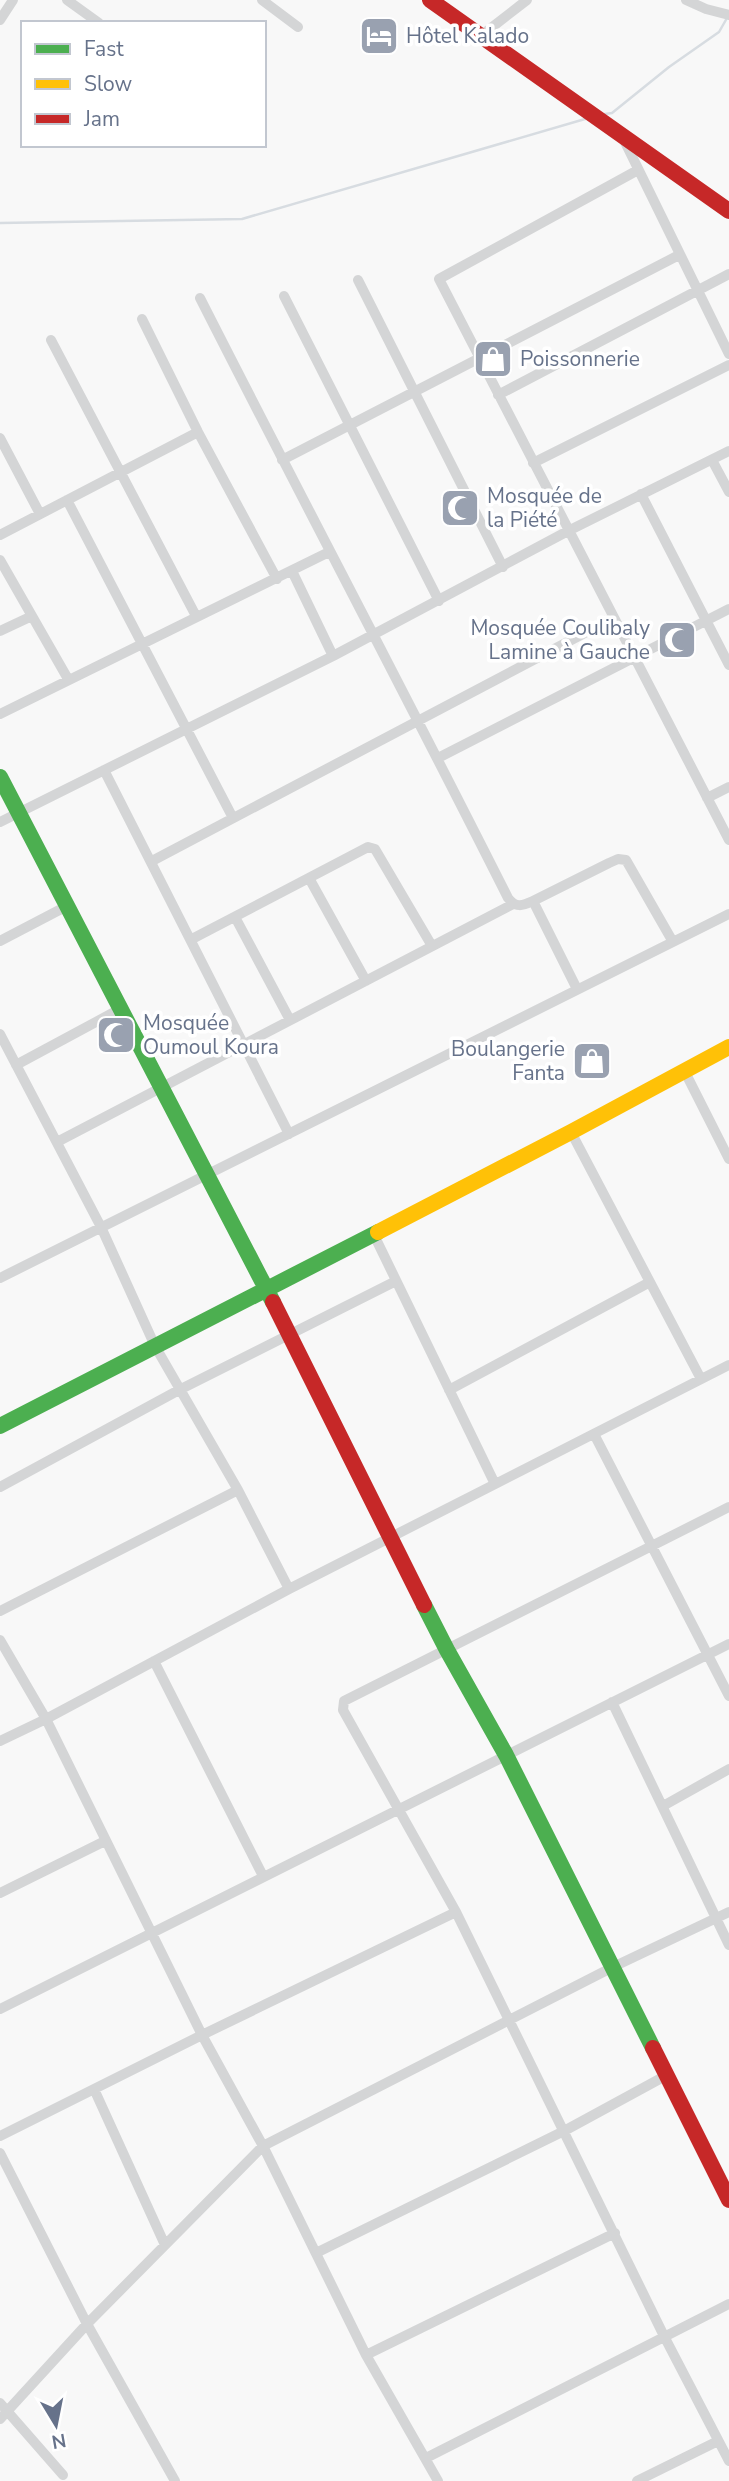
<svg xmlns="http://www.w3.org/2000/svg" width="729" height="2481" font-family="'Nunito Sans',sans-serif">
<rect width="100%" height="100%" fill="#f8f8f8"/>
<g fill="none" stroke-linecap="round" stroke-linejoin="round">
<path stroke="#d7dce1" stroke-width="2.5" d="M605,114L612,113L669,67L719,32L727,18
M0,223L242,219L585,119"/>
<path stroke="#d4d5d6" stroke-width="10" d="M67,0L99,23
M262,0L298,27
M686,0L706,9L729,15
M0,20L13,0
M482,35L527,0
M624,140L729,354
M638,170L439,279L729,840
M358,280L503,567
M284,296L439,601
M200,298C302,499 407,697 508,898C516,908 522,906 533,901L577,989
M142,319L198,432L277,579
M51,340L196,616
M498,395L729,274
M0,438L40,514
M282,460L679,255
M712,460L729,492
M533,463L729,365
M641,494L729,665
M67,500L233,818
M0,535L198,432
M0,560L68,679
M292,571L333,656
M0,631L32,616
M0,714L329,552
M438,758L729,609
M104,770L289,1134
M707,798L729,787
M0,822L333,656L568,531L729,451
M152,861L613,618
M309,878L366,981
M533,901L609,863L618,859L626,860L673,942
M235,917L290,1020
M192,939L368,847L375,849L432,946
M0,941L67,906
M0,1034L101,1227L155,1346L238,1490L289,1589
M16,1065L120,1009
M684,1070L729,1159
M571,1132L701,1379
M57,1142L513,904
M374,1235L495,1484
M0,1278L729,914
M449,1390L650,1282
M594,1434L729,1696
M0,1487L179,1390L396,1281
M729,1507L344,1701L343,1710L456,1912L664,2336L729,2461
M0,1611L238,1490
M0,1640L46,1719L202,2035L263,2146L366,2355L438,2481
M154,1661L263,1876
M612,1702L729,1945
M0,1741L46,1719L289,1589L729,1365
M663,1806L729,1769
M0,1893L105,1841
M0,2009L729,1644
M94,2089L165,2245
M0,2136L202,2035L456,1912
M0,2153L87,2324L175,2481
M316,2253L564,2131L667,2075
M366,2355L615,2233
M0,2403L63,2475
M0,2419L87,2324L263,2146L613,1967L729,1912
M426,2458L729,2304
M637,2481L718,2441"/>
<path stroke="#4caf50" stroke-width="16" d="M0,777L273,1302
M0,1426L378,1232
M424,1605L447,1650L506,1755L653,2048"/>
<path stroke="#ffc107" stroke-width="16" d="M378,1232L571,1132L729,1047"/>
<path stroke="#c62828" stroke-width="16" d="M430,0L729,211
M273,1302L424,1605
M653,2048L729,2200"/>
</g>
<defs>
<g id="hotel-square" transform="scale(2.0125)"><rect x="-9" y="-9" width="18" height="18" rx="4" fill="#99a1b0" stroke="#fff"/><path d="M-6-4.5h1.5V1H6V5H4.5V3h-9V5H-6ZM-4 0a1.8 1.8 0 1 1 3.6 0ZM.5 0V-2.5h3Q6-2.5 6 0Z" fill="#fff"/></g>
<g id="shop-square" transform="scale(2.0125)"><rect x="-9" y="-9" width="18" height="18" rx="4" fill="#99a1b0" stroke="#fff"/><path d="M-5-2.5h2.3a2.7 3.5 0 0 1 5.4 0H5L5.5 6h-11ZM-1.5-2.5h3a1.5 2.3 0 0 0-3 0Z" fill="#fff"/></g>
<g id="mosque-square" transform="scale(2.0125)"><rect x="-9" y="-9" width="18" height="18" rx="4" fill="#99a1b0" stroke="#fff"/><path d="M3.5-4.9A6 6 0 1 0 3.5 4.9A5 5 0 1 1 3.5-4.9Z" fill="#fff"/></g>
</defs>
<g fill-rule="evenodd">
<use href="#hotel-square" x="379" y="36"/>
<use href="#shop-square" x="493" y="359"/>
<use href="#mosque-square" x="460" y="508"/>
<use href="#mosque-square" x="677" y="640"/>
<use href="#mosque-square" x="116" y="1035"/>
<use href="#shop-square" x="592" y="1061"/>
</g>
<g text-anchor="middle" stroke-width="7" stroke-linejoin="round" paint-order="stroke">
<g font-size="21" fill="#66728a" stroke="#fff" text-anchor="start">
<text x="406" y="43">Hôtel Kalado</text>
<text x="520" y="366">Poissonnerie</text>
<text x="487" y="503">Mosquée de<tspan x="487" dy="24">la Piété</tspan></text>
<text x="650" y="635" text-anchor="end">Mosquée Coulibaly<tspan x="650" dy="24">Lamine à Gauche</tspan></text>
<text x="143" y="1030">Mosquée<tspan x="143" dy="24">Oumoul Koura</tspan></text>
<text x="565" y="1056" text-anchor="end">Boulangerie<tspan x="565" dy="24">Fanta</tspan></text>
</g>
</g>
<rect x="21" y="21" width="245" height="126" fill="#ffffff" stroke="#c2c7d0" stroke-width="2"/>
<rect x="35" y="44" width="35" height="10" fill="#4caf50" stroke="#c2c7d0" stroke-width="2"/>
<text x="84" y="56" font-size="21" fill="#66728a">Fast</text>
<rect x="35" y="79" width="35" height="10" fill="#ffc107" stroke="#c2c7d0" stroke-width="2"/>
<text x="84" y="91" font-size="21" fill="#66728a">Slow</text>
<rect x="35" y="114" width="35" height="10" fill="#c62828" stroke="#c2c7d0" stroke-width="2"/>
<text x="84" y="126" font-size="21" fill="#66728a">Jam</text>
<g transform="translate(56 2425) rotate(170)" stroke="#ffffff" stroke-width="5" paint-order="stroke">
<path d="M0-5L12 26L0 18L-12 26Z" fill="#66728a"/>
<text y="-10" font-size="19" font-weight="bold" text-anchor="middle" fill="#66728a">N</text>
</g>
</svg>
